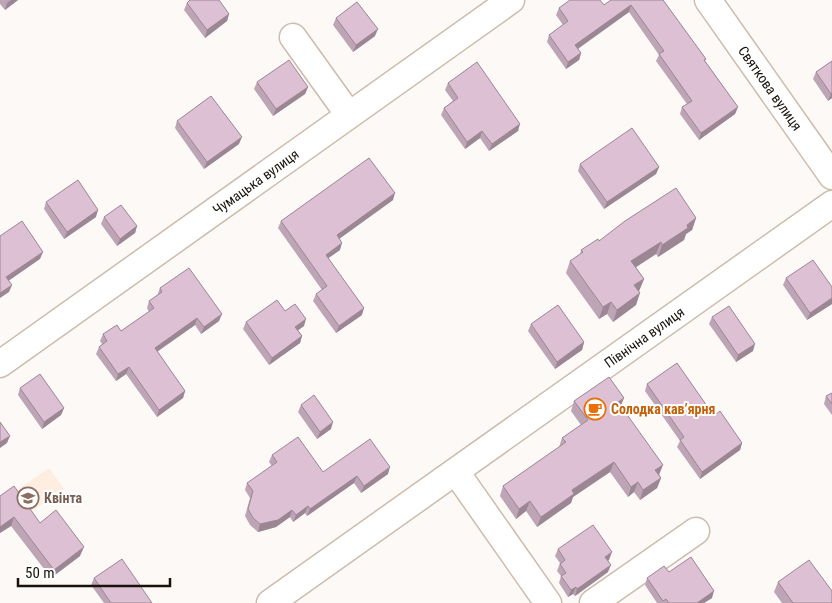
<svg xmlns="http://www.w3.org/2000/svg" width="832" height="603" font-family="'Roboto Condensed',sans-serif">
<rect width="100%" height="100%" fill="#fdf9f6"/>
<path fill="#fdeee1" d="M49,468L64,489L0,533V502Z"/>
<g fill="none" stroke-linecap="round" stroke-linejoin="round">
<g stroke="#cdbcac" stroke-width="29">
<g id="minor">
<path id="s1" d="M708,0L832,176"/>
<path d="M293,37L349,115"/>
<path id="s2" d="M0,364L511,0"/>
<path d="M456,472L548,603"/>
<path id="s3" d="M270,603L832,204"/>
<path d="M593,603L696,531"/>
</g>
</g>
<use href="#minor" stroke="#fff" stroke-width="26"/>
</g>
<path fill="#bea5b6" d="M0,0H18L5,10L0,4Z
M663,0L706,59L705,61L738,107L735,114L699,140L680,114L682,107L687,104L656,61L659,55L629,12L578,49L581,53L579,60L566,69L547,42L549,35L563,25L556,15L559,8Z
M187,3L229,14L227,21L205,38L184,10Z
M336,18L375,36L353,52L333,25Z
M832,61V98L828,101L813,79L816,72Z
M257,82L308,87L305,94L273,116L254,89Z
M448,83L518,131L489,151L480,138L465,149L441,115L444,108L453,101L445,90Z
M177,121L239,144L204,169L175,128Z
M580,164L659,167L656,174L604,209L578,171Z
M393,200L340,238V250L328,258L362,315L336,333L313,301L316,294L322,290L278,228L281,221Z
M46,202L96,217L64,239L44,209Z
M104,217L137,226L135,233L117,246L101,224Z
M696,218L692,230L686,234L684,240L658,257L656,254L636,267L644,279L639,291L636,305L613,322L607,314L599,319L566,273L570,261L580,255L581,250L599,241Z
M786,278L832,287V304L807,320L783,285Z
M160,288L219,321L201,334L195,325L157,352L185,391L183,398L157,417L126,374L116,381L96,354L99,347L102,344L100,341L103,334L121,331L149,312L147,308L149,301L157,296Z
M285,311L304,326L298,330L302,336L300,343L269,365L243,329L246,322Z
M712,317L753,351L736,362L709,324Z
M531,324L584,342L582,350L555,369L528,331Z
M647,384L714,416L742,443L740,450L700,479L677,447L680,441L645,391Z
M20,388L64,408L61,415L42,429L18,395Z
M832,393V415L824,404L826,396Z
M574,401L621,405L661,478L657,488L640,500L634,492L628,497L610,472L573,497L571,503L537,527L526,511L516,519L500,496L503,486L559,447L562,438L581,425L571,411Z
M301,405L331,429L317,439L298,412Z
M272,455L323,472L388,474L361,493L354,483L307,516L305,513L293,522L290,517L276,527L258,532L250,525L245,516L250,498L245,490L247,483L272,466L269,462Z
M0,496L40,523L80,556L51,578L11,526L0,533Z
M558,549L609,560L608,561V572L575,596L573,594L568,597L559,583L561,576L557,571L560,563L555,556Z
M669,572L712,598L704,603H657L645,585L647,578Z
M94,578L152,603H104L91,585Z
M778,582L832,603H782L774,592Z"/>
<path fill="#9b8694" d="M11,0H18L5,10L7,3Z
M631,5L629,12L573,52L575,45Z
M229,14L227,21L205,38L207,30Z
M378,29L375,36L353,52L356,45Z
M581,53L579,60L566,69L568,62Z
M308,87L305,94L273,116L276,109Z
M832,93V98L828,101L831,94Z
M738,107L735,114L699,140L701,133Z
M520,124L518,131L489,151L492,144Z
M482,131L480,138L465,149L467,142Z
M242,137L239,144L204,169L207,162Z
M659,167L656,174L604,209L607,202Z
M395,193L393,200L335,242L337,235Z
M98,210L96,217L64,239L67,232Z
M696,218L692,230L686,234L684,240L658,257L662,245L687,225Z
M137,226L135,233L117,246L120,239Z
M661,242L656,254L627,273L631,261Z
M342,243L340,250L323,262L326,255Z
M43,252L40,259L4,284L6,277Z
M644,279L639,291L630,297L634,285Z
M12,285L9,292L0,298V293Z
M640,293L636,305L613,322L617,310Z
M832,298V304L807,320L810,313Z
M611,302L607,314L599,319L603,307Z
M364,308L362,315L336,333L339,326Z
M222,314L219,321L201,334L204,327Z
M197,318L195,325L152,355L155,348Z
M306,319L304,326L293,334L295,327Z
M302,336L300,343L269,365L272,358Z
M584,342L582,350L555,369L557,362Z
M755,344L753,351L736,362L738,355Z
M129,367L126,374L116,381L118,374Z
M185,391L183,398L157,417L159,410Z
M624,398L620,408L618,402Z
M64,408L61,415L42,429L44,422Z
M333,422L331,429L317,439L320,432Z
M10,436L7,443L0,448V442Z
M742,443L740,450L700,479L702,472Z
M614,462L610,472L573,497L571,503L537,527L541,517L572,490Z
M663,465L659,475L655,470Z
M390,467L388,474L361,493L364,486Z
M357,476L354,483L307,516L310,509Z
M661,478L657,488L640,500L643,490Z
M638,482L634,492L628,497L631,487Z
M530,501L526,511L516,519L519,509Z
M308,506L305,513L293,522L296,515Z
M292,510L290,517L276,527L258,532L260,524Z
M14,517L11,526L0,533V527Z
M84,547L80,556L51,578L54,570Z
M612,552L609,560L602,564L605,557Z
M611,565L608,572L575,596L577,589Z
M576,587L573,594L568,597L571,590Z
M714,591L712,598L704,603H697Z"/>
<path fill="#ddc0d4" stroke="#9b8694" d="M190,0H219L229,14L207,30L187,3Z
M570,0H600L604,5L611,0H663L706,59L704,60L738,107L701,133L682,107L692,101L659,54L664,51L631,5L575,45L581,53L568,62L549,35L568,21L559,8Z
M357,2L378,29L356,45L336,18Z
M289,60L308,87L276,109L257,82Z
M832,61V93L831,94L816,72Z
M477,62L520,124L492,144L482,131L467,142L444,108L458,98L448,83Z
M211,96L242,137L207,162L177,121Z
M632,128L659,167L607,202L580,164Z
M369,158L395,193L337,235L342,243L326,255L364,308L339,326L316,294L327,286L281,221Z
M78,180L98,210L67,232L46,202Z
M676,188L696,218L687,225L688,228L662,245L661,242L631,261L644,279L634,285L640,293L617,310L611,302L603,307L570,261L583,252L581,250L598,239L599,241L625,221Z
M121,205L137,226L120,239L104,217Z
M22,221L43,252L6,277L12,285L0,293V236Z
M813,260L832,287V298L810,313L786,278Z
M189,268L222,314L204,327L197,318L155,348L185,391L159,410L129,367L118,374L99,347L107,341L103,334L117,325L121,331L154,308L149,301L162,292L160,288Z
M277,300L285,311L295,304L306,319L295,327L302,336L272,358L246,322Z
M558,305L584,342L557,362L531,324Z
M729,306L755,344L738,355L712,317Z
M677,363L714,416L720,411L742,443L702,472L680,440L684,437L647,384Z
M40,374L64,408L44,422L20,388Z
M609,377L624,398L618,402L663,465L655,470L661,478L643,490L638,482L631,487L614,462L572,490L574,494L541,517L530,501L519,509L503,486L566,442L562,438L588,420L574,401Z
M832,393V404L826,396Z
M314,395L333,422L320,432L301,405Z
M0,422L10,436L0,442Z
M298,437L323,472L370,439L390,467L364,486L357,476L310,509L308,506L296,515L292,510L278,520L260,524L253,518L248,509L253,491L247,483L277,462L272,455Z
M14,486L40,523L56,510L84,547L54,570L14,517L0,527V496Z
M593,525L612,552L605,557L611,565L577,589L576,587L571,590L561,576L566,573L560,564L565,560L558,549Z
M691,557L714,591L697,603H669L666,599L663,601L647,578L664,566L669,572Z
M122,559L152,603H111L94,578Z
M809,560L832,591V603H793L778,582Z"/>
<defs>
<g id="cafe-ring" transform="scale(1.125)"><circle r="9.5" fill="#fff" stroke="#e8710a" stroke-width="1.5"/><path d="M-5.5-4.5H6V0H3Q3 3.5 0 3.5H-2.5Q-5.5 3.5-5.5 0ZM3-3.2v2h1.7v-2ZM-6 4.5H4V6H-6Z" fill="#e8710a"/></g>
<g id="school-ring" transform="scale(1.125)"><circle r="9.5" fill="#fff" stroke="#8d6e63" stroke-width="1.5"/><path d="M0-5L7-2L0 1L-7-2ZM-4 1L0 2.5L4 1V4Q0 6-4 4Z" fill="#8d6e63"/></g>
</defs>
<g fill-rule="evenodd">
<use href="#cafe-ring" x="595" y="409"/>
<use href="#school-ring" x="28" y="498"/>
</g>
<g text-anchor="middle" stroke-width="4" stroke-linejoin="round" paint-order="stroke">
<g font-size="14" fill="#18120c" stroke="#fff">
<text dy="5" stroke="none"><textPath href="#s1" startOffset="108">Святкова вулиця</textPath></text>
<text dy="5" stroke="none"><textPath href="#s2" startOffset="314">Чумацька вулиця</textPath></text>
<text dy="5" stroke="none"><textPath href="#s3" startOffset="459">Північна вулиця</textPath></text>
</g>
<g font-size="14" font-weight="bold" fill="#c56008" stroke="#fff" text-anchor="start">
<text x="611" y="414">Солодка кав’ярня</text>
</g>
<g font-size="14" font-weight="bold" fill="#785e54" stroke="#fff" text-anchor="start">
<text x="44" y="503">Квінта</text>
</g>
</g>
<path d="M18 578v8h152v-8" fill="none" stroke="#18120c" stroke-width="2.5"/>
<text x="25" y="578" font-size="15" fill="#18120c" stroke="#ffffff" stroke-width="4" paint-order="stroke">50 m</text>
</svg>
